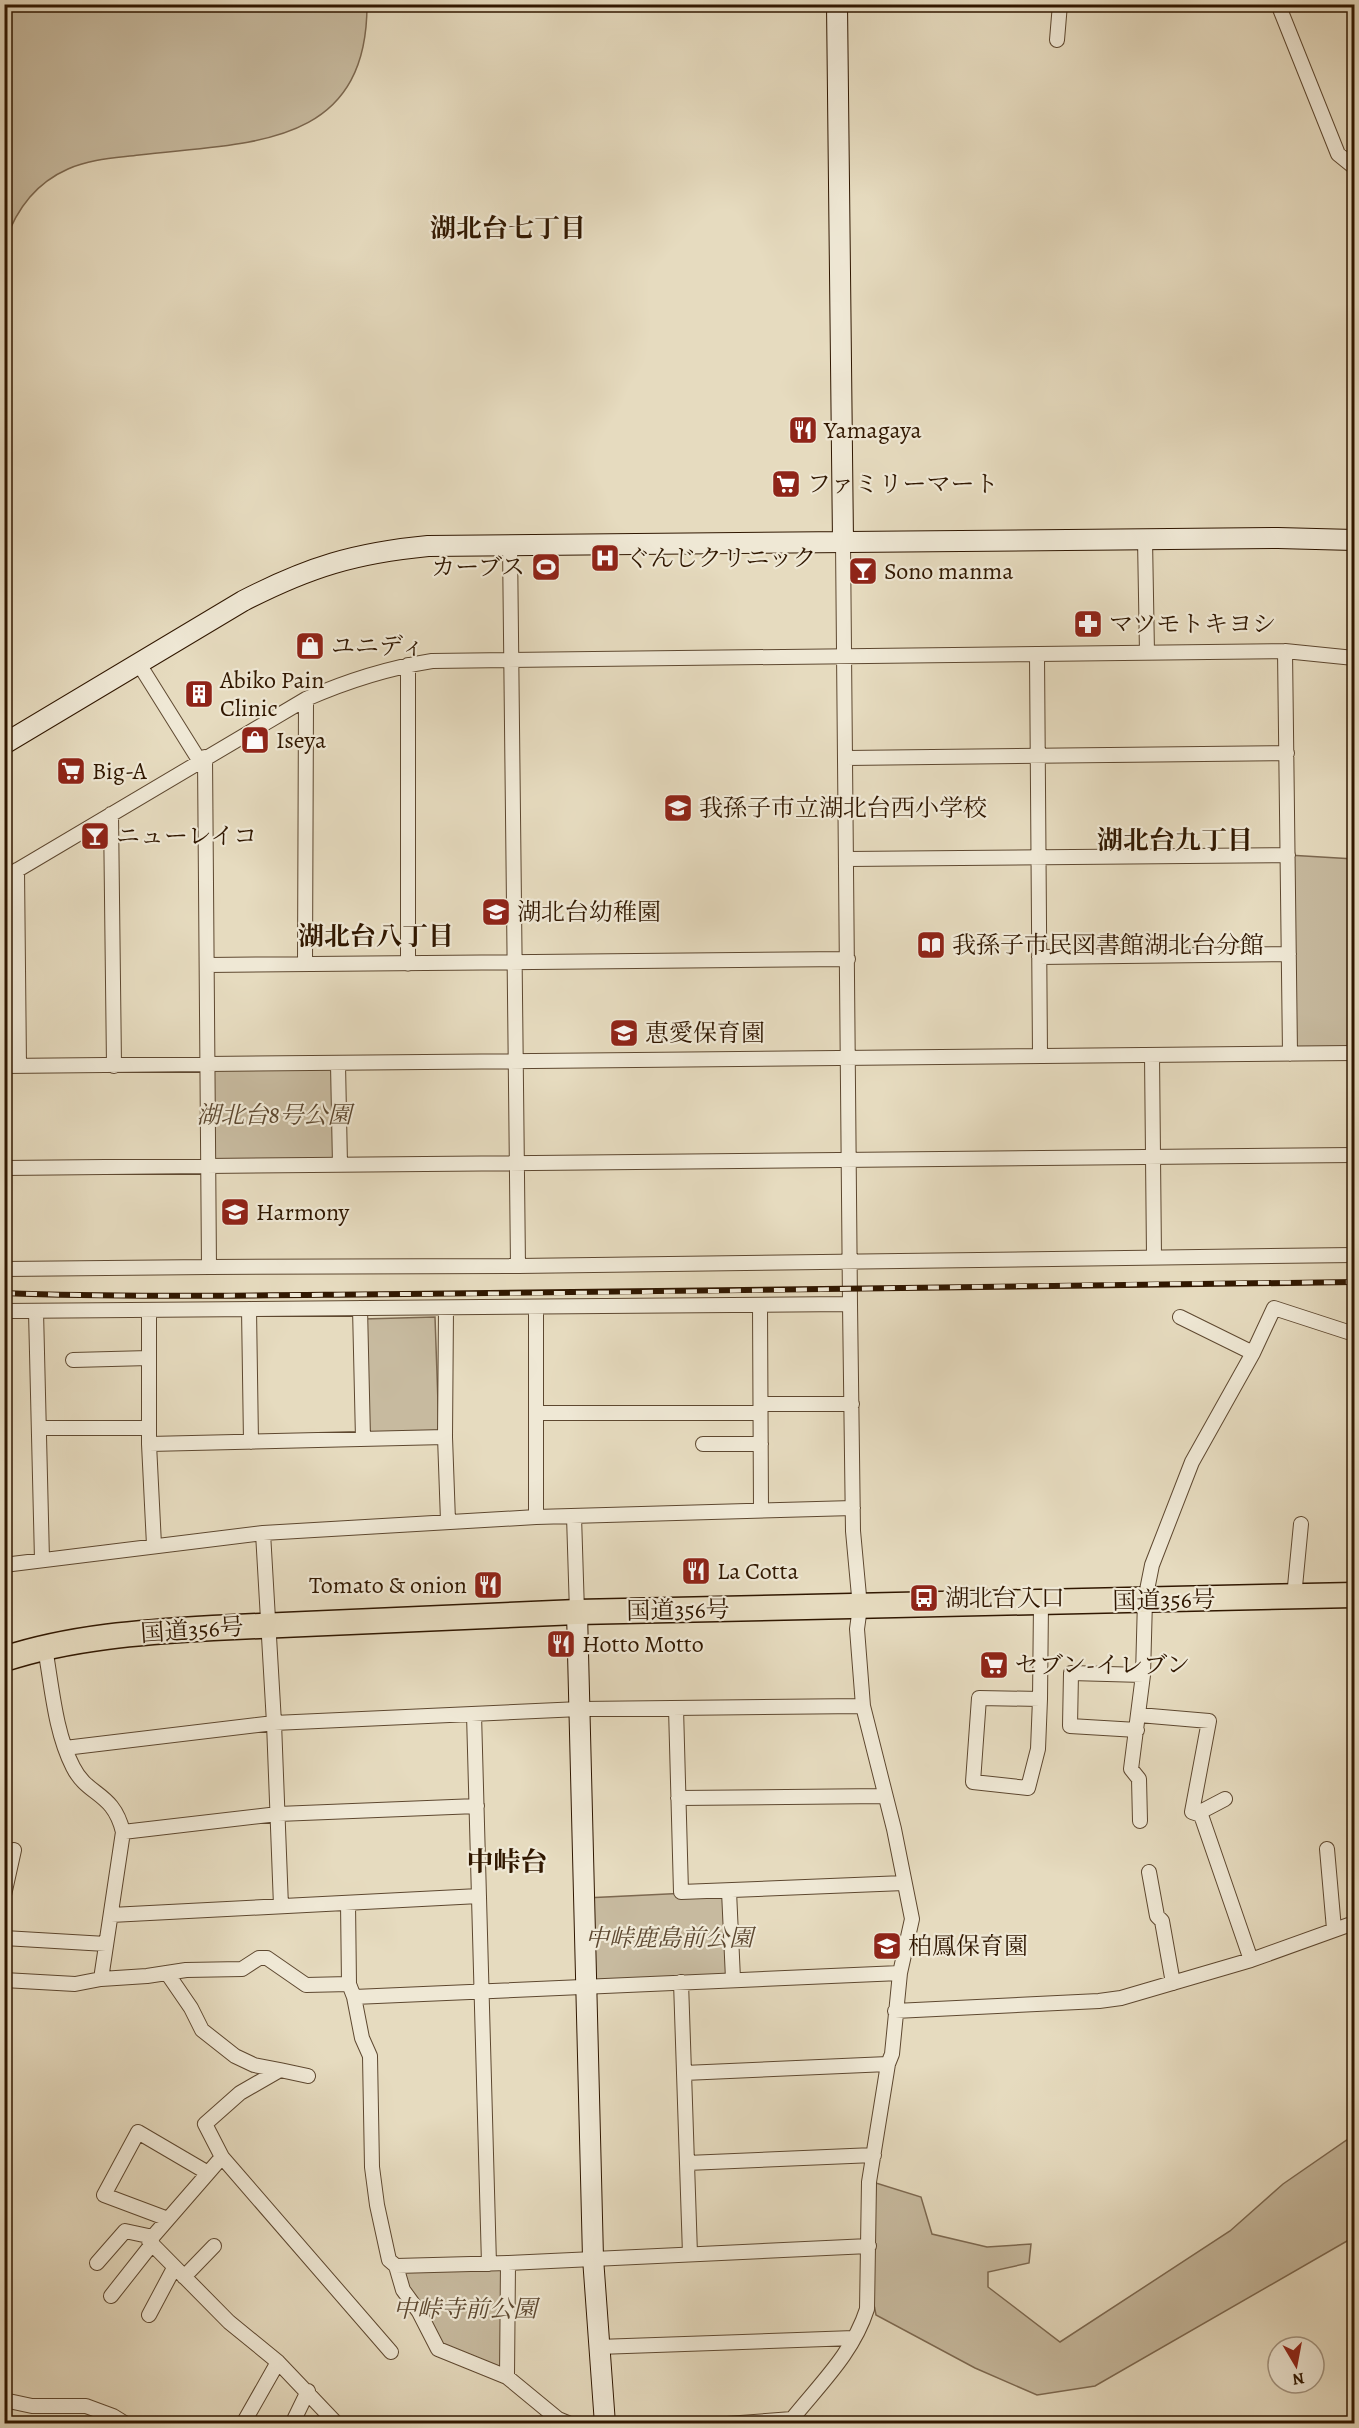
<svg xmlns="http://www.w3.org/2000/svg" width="1359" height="2428" font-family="Alegreya,'Noto Serif JP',serif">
<rect width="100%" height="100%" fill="#e6dbbf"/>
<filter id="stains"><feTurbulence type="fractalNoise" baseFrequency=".00333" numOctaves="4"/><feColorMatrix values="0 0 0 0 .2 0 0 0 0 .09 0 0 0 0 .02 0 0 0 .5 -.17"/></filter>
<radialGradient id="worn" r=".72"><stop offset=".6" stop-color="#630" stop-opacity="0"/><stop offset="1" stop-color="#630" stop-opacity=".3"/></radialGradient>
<path fill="#c7ba9f" stroke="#7c6850" stroke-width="1.5" d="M5,4L367,5C367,150 247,142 139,155C115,158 90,159 68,169C36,183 16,210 5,242Z
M1288,855L1354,859V1053L1290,1054Z
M338,1064L340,1165L209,1167L208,1065Z
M435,1317L439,1431L368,1433L364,1319Z
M729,1891L733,1979L587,1987L585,1898Z
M1354,2135V2237L1095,2386L1037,2395L975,2368L876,2315L871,2289L876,2183L921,2197L932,2234L987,2247L1031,2244L1029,2263L988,2272V2287L1060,2342L1230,2231L1283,2184Z
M508,2263L507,2377L438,2349L396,2266Z"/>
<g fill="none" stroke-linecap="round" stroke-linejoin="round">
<g stroke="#5e4830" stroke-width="16">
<path id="street" d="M1278,4L1338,154L1354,167
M1057,40L1060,4
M1145,539L1147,653
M843,542L850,1304
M510,545L518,1266
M1285,651L1290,1054
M1037,655L1040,1056
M139,664L199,760
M408,665V964
M846,758L1287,753
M111,814L114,1066
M847,859L1288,855
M17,870L19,1066
M4,878L306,699C347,681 388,668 432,661L1285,651L1354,658
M1039,957L1289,954
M305,964L306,699
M207,965L848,959
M1152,1055L1154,1257
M338,1064L340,1165
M4,1066L1354,1053
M4,1168L1354,1155
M209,1267L518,1266L1354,1255
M4,1269L209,1267L205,757
M760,1305L761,1510
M360,1308L363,1439
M446,1308L445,1437L448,1521
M249,1309L251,1442
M149,1310V1444L154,1545
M4,1311L850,1304L853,1531L860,1607L857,1629L863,1706L894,1829L912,1919L900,1973L892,2054L888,2064L869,2182L867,2309C853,2353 820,2384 792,2419
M36,1311L42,1560
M1180,1317L1253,1353
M73,1360L149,1358
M761,1404H852
M536,1413H760
M39,1428H149
M149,1444L445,1437
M703,1444H761
M574,1516L577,1612
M536,1517V1307
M263,1533L274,1723L281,1906
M4,1565L263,1533L536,1517L853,1508
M1294,1597L1301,1524
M45,1648C52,1687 55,1732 73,1767C88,1797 113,1791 123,1832L101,1979
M1040,1699L1038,1749L1028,1788L973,1782L979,1698L1040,1699L1041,1603
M676,1708L681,1892L904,1883
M474,1714L489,2264
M1139,1715L1209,1721L1192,1812L1201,1815L1251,1960
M1137,1730L1070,1726L1071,1673L1143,1675
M65,1748L274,1723L580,1709L863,1706
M678,1798L885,1796
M1201,1815L1204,1810L1225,1799
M1140,1821L1139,1779L1131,1769L1143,1675L1145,1600L1152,1565L1192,1462L1253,1353L1274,1308L1354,1334
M123,1832L278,1814L477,1806
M1327,1849L1334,1929
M1149,1872L1157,1916L1162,1921L1173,1983
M729,1891L733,1979
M4,1895L14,1850
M348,1903L349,1984L354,1997L362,2038L370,2056L372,2167L377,2205L389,2260L396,2266L508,2263L869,2246
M111,1915L479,1896
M4,1938L106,1944
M167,1973L191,2008L202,2030L235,2056L254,2065L280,2070
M4,1980L75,1984L101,1979L147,1976L186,1970L242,1969L259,1958H267L306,1985L349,1984
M681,1982L690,2254
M354,1997L900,1973
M895,2011L1099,2001L1121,1998L1251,1960L1354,1923
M684,2073L888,2064
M308,2076L280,2070L240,2093L205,2124L222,2157L149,2241L229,2322L278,2362L337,2424
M222,2157L391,2352
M687,2163L874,2155
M168,2219L104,2195L138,2132L208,2173
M97,2263L125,2231L153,2237
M508,2263L507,2377L558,2419L570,2424
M396,2266L403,2290L419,2312L438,2349L507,2377
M184,2277L214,2246
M111,2296L152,2244
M149,2315L174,2268
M598,2347L854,2338
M4,2400L32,2406H86L113,2416L126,2424
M244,2422L278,2362
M292,2424L308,2391
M727,2424L792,2419L795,2424"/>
</g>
<g stroke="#301700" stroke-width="22">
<path id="secondary" d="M837,4L843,542
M4,744L243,601C309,567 355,553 428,546L1278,538L1354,540
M577,1612L593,2258L605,2424"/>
</g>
<g stroke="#301700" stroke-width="27">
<path id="highway" d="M4,1659C71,1637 143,1632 213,1628L577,1612L1354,1595"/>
</g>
<use href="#street" stroke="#efe8d5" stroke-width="14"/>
<use href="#secondary" stroke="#efe8d5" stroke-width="20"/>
<use href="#highway" stroke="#e6dbbf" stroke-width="24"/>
<g stroke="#301700" stroke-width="6">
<path id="rail" d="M4,1293C138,1298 271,1295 405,1294C721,1293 1038,1284 1354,1282"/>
</g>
<use href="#rail" stroke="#efe8d5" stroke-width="4" stroke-dasharray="11" stroke-linecap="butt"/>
</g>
<defs>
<g id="restaurant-square" transform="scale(1.5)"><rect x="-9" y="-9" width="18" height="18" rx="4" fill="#8f2418" stroke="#efe8d5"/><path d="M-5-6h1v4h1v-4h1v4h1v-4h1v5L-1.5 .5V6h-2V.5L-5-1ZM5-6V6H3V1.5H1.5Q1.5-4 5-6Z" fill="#fff"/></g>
<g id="supermarket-square" transform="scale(1.5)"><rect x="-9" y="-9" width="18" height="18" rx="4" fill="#8f2418" stroke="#efe8d5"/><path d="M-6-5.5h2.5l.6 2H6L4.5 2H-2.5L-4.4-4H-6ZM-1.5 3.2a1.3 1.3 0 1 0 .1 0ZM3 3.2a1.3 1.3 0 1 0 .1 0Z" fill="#fff"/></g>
<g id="hospital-square" transform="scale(1.5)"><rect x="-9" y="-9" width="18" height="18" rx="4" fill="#8f2418" stroke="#efe8d5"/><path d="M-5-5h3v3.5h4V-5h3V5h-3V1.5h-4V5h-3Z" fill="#fff"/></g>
<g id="stadium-square" transform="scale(1.5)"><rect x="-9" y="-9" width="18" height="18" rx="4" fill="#8f2418" stroke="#efe8d5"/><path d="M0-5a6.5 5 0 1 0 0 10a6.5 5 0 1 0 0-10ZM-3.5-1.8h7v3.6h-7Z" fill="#fff"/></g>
<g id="bar-square" transform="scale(1.5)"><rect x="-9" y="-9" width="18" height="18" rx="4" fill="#8f2418" stroke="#efe8d5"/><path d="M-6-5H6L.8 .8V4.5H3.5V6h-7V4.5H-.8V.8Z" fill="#fff"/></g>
<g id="pharmacy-square" transform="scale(1.5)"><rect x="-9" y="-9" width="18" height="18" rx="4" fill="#8f2418" stroke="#efe8d5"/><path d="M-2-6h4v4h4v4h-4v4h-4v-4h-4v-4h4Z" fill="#fff"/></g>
<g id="shop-square" transform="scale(1.5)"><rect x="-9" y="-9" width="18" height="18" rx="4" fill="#8f2418" stroke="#efe8d5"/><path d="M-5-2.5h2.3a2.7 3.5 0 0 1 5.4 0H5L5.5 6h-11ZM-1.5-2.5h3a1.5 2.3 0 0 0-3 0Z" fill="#fff"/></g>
<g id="building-square" transform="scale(1.5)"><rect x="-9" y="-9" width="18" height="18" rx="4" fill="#8f2418" stroke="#efe8d5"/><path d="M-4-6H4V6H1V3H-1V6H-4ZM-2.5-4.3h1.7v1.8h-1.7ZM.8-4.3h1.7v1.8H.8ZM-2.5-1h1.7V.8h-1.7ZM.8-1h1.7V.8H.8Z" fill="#fff"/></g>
<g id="school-square" transform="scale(1.5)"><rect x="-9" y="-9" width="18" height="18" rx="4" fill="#8f2418" stroke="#efe8d5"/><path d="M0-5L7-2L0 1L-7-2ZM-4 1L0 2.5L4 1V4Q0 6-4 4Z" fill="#fff"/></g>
<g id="library-square" transform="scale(1.5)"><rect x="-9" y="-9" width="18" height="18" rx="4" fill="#8f2418" stroke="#efe8d5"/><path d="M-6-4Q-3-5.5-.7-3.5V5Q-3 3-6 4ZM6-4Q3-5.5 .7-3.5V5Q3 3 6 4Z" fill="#fff"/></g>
<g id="bus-square" transform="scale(1.5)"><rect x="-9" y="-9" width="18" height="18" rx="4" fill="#8f2418" stroke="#efe8d5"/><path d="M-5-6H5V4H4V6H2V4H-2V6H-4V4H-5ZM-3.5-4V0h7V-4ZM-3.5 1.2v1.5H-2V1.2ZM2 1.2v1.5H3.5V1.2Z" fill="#fff"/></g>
</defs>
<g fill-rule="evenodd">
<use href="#restaurant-square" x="803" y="430"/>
<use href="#supermarket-square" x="786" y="484"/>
<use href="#hospital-square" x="605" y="558"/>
<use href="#stadium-square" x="546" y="567"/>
<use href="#bar-square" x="863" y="571"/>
<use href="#pharmacy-square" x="1088" y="624"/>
<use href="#shop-square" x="310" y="646"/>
<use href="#building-square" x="199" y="694"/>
<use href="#shop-square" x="255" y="740"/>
<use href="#supermarket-square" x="71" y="771"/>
<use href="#school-square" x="678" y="808"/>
<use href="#bar-square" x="95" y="836"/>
<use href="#school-square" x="496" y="912"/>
<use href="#library-square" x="931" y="945"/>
<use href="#school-square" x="624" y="1033"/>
<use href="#school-square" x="235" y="1212"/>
<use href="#restaurant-square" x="696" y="1571"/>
<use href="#restaurant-square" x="488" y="1585"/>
<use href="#bus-square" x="924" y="1598"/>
<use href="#restaurant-square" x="561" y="1644"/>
<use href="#supermarket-square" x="994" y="1665"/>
<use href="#school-square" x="887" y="1946"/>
</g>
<g text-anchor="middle" stroke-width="4.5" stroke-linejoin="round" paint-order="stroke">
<g font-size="24" fill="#301700" stroke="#efe8d5" text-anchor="start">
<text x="824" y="438">Yamagaya</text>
<text x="807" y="492">ファミリーマート</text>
<text x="626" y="566">ぐんじクリニック</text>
<text x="525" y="575" text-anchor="end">カーブス</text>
<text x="884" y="579">Sono manma</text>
<text x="1109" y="632">マツモトキヨシ</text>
<text x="331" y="654">ユニディ</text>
<text x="220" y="688">Abiko Pain<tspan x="220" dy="28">Clinic</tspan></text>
<text x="276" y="748">Iseya</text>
<text x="92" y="779">Big-A</text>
<text x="699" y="816">我孫子市立湖北台西小学校</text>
<text x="116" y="844">ニューレイコ</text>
<text x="517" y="920">湖北台幼稚園</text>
<text x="952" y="953">我孫子市民図書館湖北台分館</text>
<text x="645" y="1041">恵愛保育園</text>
<text x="256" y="1220">Harmony</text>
<text x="717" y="1579">La Cotta</text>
<text x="467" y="1593" text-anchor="end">Tomato &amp; onion</text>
<text x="945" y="1606">湖北台入口</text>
<text x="582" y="1652">Hotto Motto</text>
<text x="1015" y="1673">セブン-イレブン</text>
<text x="908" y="1954">柏鳳保育園</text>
</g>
<g font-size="24" font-style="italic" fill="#5d4830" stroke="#efe8d5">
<text x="274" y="1123">湖北台8号公園</text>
<text x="669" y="1946">中峠鹿島前公園</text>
<text x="465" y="2317">中峠寺前公園</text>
</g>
<g font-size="24" fill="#301700" stroke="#efe8d5">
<text transform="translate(1164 1600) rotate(-1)" y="8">国道356号</text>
<text transform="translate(678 1610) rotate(-1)" y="8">国道356号</text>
<text transform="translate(192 1630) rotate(-4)" y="8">国道356号</text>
</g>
<g font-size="26" font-weight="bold" fill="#301700" stroke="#efe8d5">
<text x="508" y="237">湖北台七丁目</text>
<text x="1175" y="849">湖北台九丁目</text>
<text x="376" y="945">湖北台八丁目</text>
</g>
<g font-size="27" font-weight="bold" fill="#301700" stroke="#efe8d5">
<text x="507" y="1871">中峠台</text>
</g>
</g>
<rect width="1359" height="2428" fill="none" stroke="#e6dbbf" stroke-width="24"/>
<rect x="6" y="6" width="1347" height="2416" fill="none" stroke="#301700" stroke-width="3"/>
<rect x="12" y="12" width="1335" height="2404" fill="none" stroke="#301700" stroke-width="1.5"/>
<g transform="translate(1296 2365) rotate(170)"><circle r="28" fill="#efe8d5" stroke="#a39480" stroke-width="1.5"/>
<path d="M0-4.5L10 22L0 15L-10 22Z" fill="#8f2418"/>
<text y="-9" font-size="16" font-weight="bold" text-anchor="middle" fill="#301700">N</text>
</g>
<rect width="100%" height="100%" filter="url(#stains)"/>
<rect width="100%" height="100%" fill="url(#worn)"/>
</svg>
